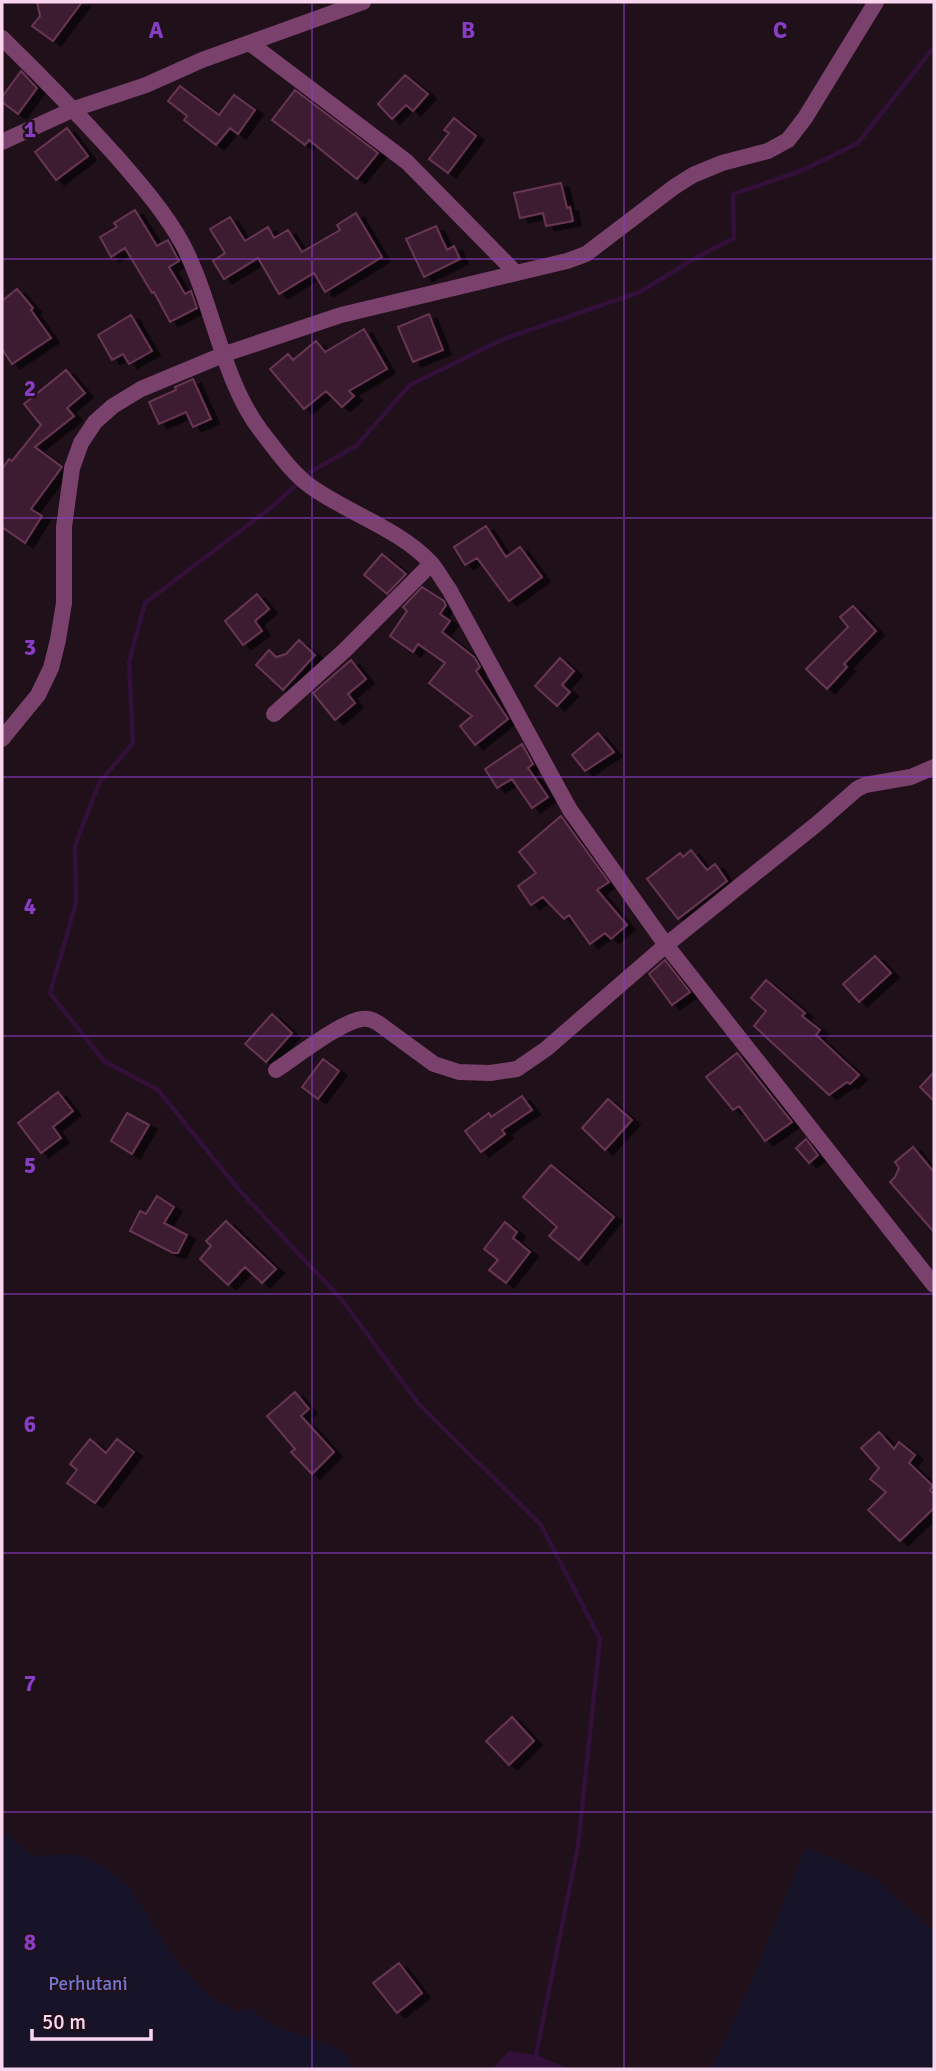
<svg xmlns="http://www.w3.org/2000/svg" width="936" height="2071" font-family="Signika,sans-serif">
<defs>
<filter id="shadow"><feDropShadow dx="8" dy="4.5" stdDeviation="0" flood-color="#0009"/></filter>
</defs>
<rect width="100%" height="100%" fill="#20101a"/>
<path fill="#171429" d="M2,1828L32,1856L77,1854L105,1867L128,1886L179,1964L210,1996L235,2011L249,2008L273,2025L342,2050L354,2069H2Z
M806,1847L875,1878L934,1932V2069H711L755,1974Z"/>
<path fill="#321039" d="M509,2051L536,2055L570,2069H492Z"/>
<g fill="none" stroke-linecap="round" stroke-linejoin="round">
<path stroke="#321039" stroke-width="4.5" d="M536,2055L578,1846L600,1639L541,1525L418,1403L342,1300L239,1190L158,1090L104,1061L50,993L76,903L75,846L99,783L133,743L129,662L145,603L273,506L310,472L356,446L410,385L506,338L640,292L697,257L734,238L733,194L801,171L858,143L934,47"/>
</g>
<path fill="#3e1f32" stroke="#673453" stroke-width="2" filter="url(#shadow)" d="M37,2H82L53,41L32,26L40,16Z
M21,71L37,88L18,114L2,102V97Z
M405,75L428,94L413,111L406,105L392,119L378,104Z
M180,86L219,115L234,95L255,110L238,134L230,128L216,145L184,120L187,116L168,101Z
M295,90L378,153L357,179L309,140L305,145L272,120Z
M454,118L476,136L448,173L429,159L449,133L444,130Z
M67,128L88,156L56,180L35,152Z
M561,183L567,208L570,207L573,221L546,226L543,213L520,218L514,193Z
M135,210L157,246L168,240L179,261L169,267L185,294L191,291L197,308L170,322L154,292L152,293L125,248L111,257L100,237L117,227L114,223Z
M356,213L382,257L325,292L314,273L279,294L258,258L224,279L213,261L225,253L210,229L230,217L245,241L268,227L274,238L288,230L302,252L340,230L337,225Z
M436,226L447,250L454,246L460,259L424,277L406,239Z
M17,289L33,308L31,310L51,338L12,364L2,349V301Z
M429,314L443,350L413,362L398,327Z
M131,315L152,351L129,364L123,354L112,360L98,335Z
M364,329L387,369L349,391L354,396L342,407L326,391L304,409L270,369L288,354L293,360L316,341L325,352Z
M66,370L85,393L67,408L74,416L35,447L62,467L31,509L42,516L25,543L2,527V469L9,459L12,461L41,425L24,404Z
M193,379L211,419L193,427L186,412L159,424L149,402L176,390L175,387Z
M486,526L506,557L520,547L542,577L509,601L477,558L465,565L454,547Z
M382,554L406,574L387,594L364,575Z
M422,587L444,601L446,605L440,614L450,621L442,632L474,657L480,667L476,671L508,719L475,745L460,726L472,716L429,683L445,663L418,644L413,652L390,636L407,611L403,607Z
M257,594L269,609L255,621L262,631L243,645L225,621Z
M853,606L876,631L844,664L847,667L827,689L806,669L848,627L840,617Z
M299,640L315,655L283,690L256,665L269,650L276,657L286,654Z
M560,658L574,671L562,685L570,692L557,706L535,686Z
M351,660L366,679L348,694L355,703L335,720L313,693Z
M598,733L614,752L585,771L572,755Z
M522,744L533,764L528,768L548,797L532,808L512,779L497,788L485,769Z
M561,816L609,882L597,890L627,925L611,939L605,933L590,944L569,915L564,919L543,897L531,905L518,886L536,873L519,852Z
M691,850L707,870L715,864L727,881L678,919L647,879L680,853L683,857Z
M875,956L891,973L859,1002L843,984Z
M665,960L690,992L672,1005L649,974Z
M766,980L805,1013L802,1016L820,1030L816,1035L859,1075L850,1084L847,1082L829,1095L754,1026L766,1011L751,998Z
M272,1014L292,1033L266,1062L245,1044Z
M737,1053L792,1122L765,1141L739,1106L733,1110L706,1077Z
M323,1059L339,1071L318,1099L302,1087Z
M934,1072V1101L920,1087Z
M58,1092L73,1111L53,1127L61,1138L41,1153L18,1123Z
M522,1096L532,1110L502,1130L505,1134L481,1152L465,1131L489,1113L491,1117Z
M608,1099L632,1120L605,1150L582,1128Z
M127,1113L149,1125L132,1154L111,1141Z
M806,1139L818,1155L809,1163L796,1148Z
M913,1147L934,1172V1232L890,1182L895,1177L899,1168L895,1162Z
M551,1165L614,1217L579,1260L549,1236L557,1227L523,1197Z
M157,1196L174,1207L164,1223L187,1235L178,1253H173L130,1231L140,1211L146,1214Z
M226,1221L276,1269L262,1283L245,1267L228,1285L200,1259L211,1246L206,1241Z
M505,1222L517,1232L513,1238L530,1252L506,1283L489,1270L498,1260L484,1249Z
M295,1392L309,1409L301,1416L334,1452L312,1474L291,1452L295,1449L267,1416Z
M879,1432L894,1449L899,1442L915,1455L909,1463L933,1486L930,1490L934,1495V1508L900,1541L868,1510L886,1492L870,1479L879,1468L861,1448Z
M90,1439L106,1453L117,1439L134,1452L95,1503L67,1483L77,1470L70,1464Z
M512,1717L534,1741L509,1765L486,1741Z
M399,1963L422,1993L397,2013L373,1983Z"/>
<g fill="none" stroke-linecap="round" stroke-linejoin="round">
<path stroke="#79416c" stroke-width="16" d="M2,38C41,76 79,115 116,156C141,185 165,212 183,245C213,303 222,380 261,431C275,449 291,472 310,486C349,514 398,528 431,563C438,571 443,581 449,589L570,810L666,945L934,1285
M251,44L407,162L515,272
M2,142L74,109L146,85L202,60L363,2
M274,714L344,651L431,564
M2,739L38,695L51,668L58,640L64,603V527L72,468L81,443L95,422L113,406L141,389L225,354L341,315L567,261L586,254L674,187L693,175L722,163L768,151L788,140L805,118L876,2
M276,1070C296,1057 340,1022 362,1019C368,1018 373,1020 378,1023L434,1064L459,1072L490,1073L517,1069L546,1049L666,945L818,823L857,789L865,785L911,777L934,767"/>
</g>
<path fill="none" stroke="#883dc4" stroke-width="2" stroke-opacity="0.55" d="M312,2V2069M624,2V2069M2,259H934M2,518H934M2,777H934M2,1036H934M2,1294H934M2,1553H934M2,1812H934"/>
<g text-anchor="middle" stroke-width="5" stroke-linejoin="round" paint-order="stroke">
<g font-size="19" fill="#7278d1" stroke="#20101a">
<text x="88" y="1990">Perhutani</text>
</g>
</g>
<g font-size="23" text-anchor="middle" font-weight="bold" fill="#883dc4" stroke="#20101a" stroke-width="5" stroke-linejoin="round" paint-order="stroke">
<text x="156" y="38">A</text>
<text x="468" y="38">B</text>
<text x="780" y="38">C</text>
<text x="30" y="137">1</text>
<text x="30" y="396">2</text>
<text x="30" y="655">3</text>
<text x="30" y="914">4</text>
<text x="30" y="1173">5</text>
<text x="30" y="1432">6</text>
<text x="30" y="1691">7</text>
<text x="30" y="1950">8</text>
</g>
<rect width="936" height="2071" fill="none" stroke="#f9d5ee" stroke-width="7"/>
<path d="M32 2029v10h119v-10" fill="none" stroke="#f9d5ee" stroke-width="3.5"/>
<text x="42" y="2029" font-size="21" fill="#f9d5ee" stroke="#20101a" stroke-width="5" paint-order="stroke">50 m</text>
</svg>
